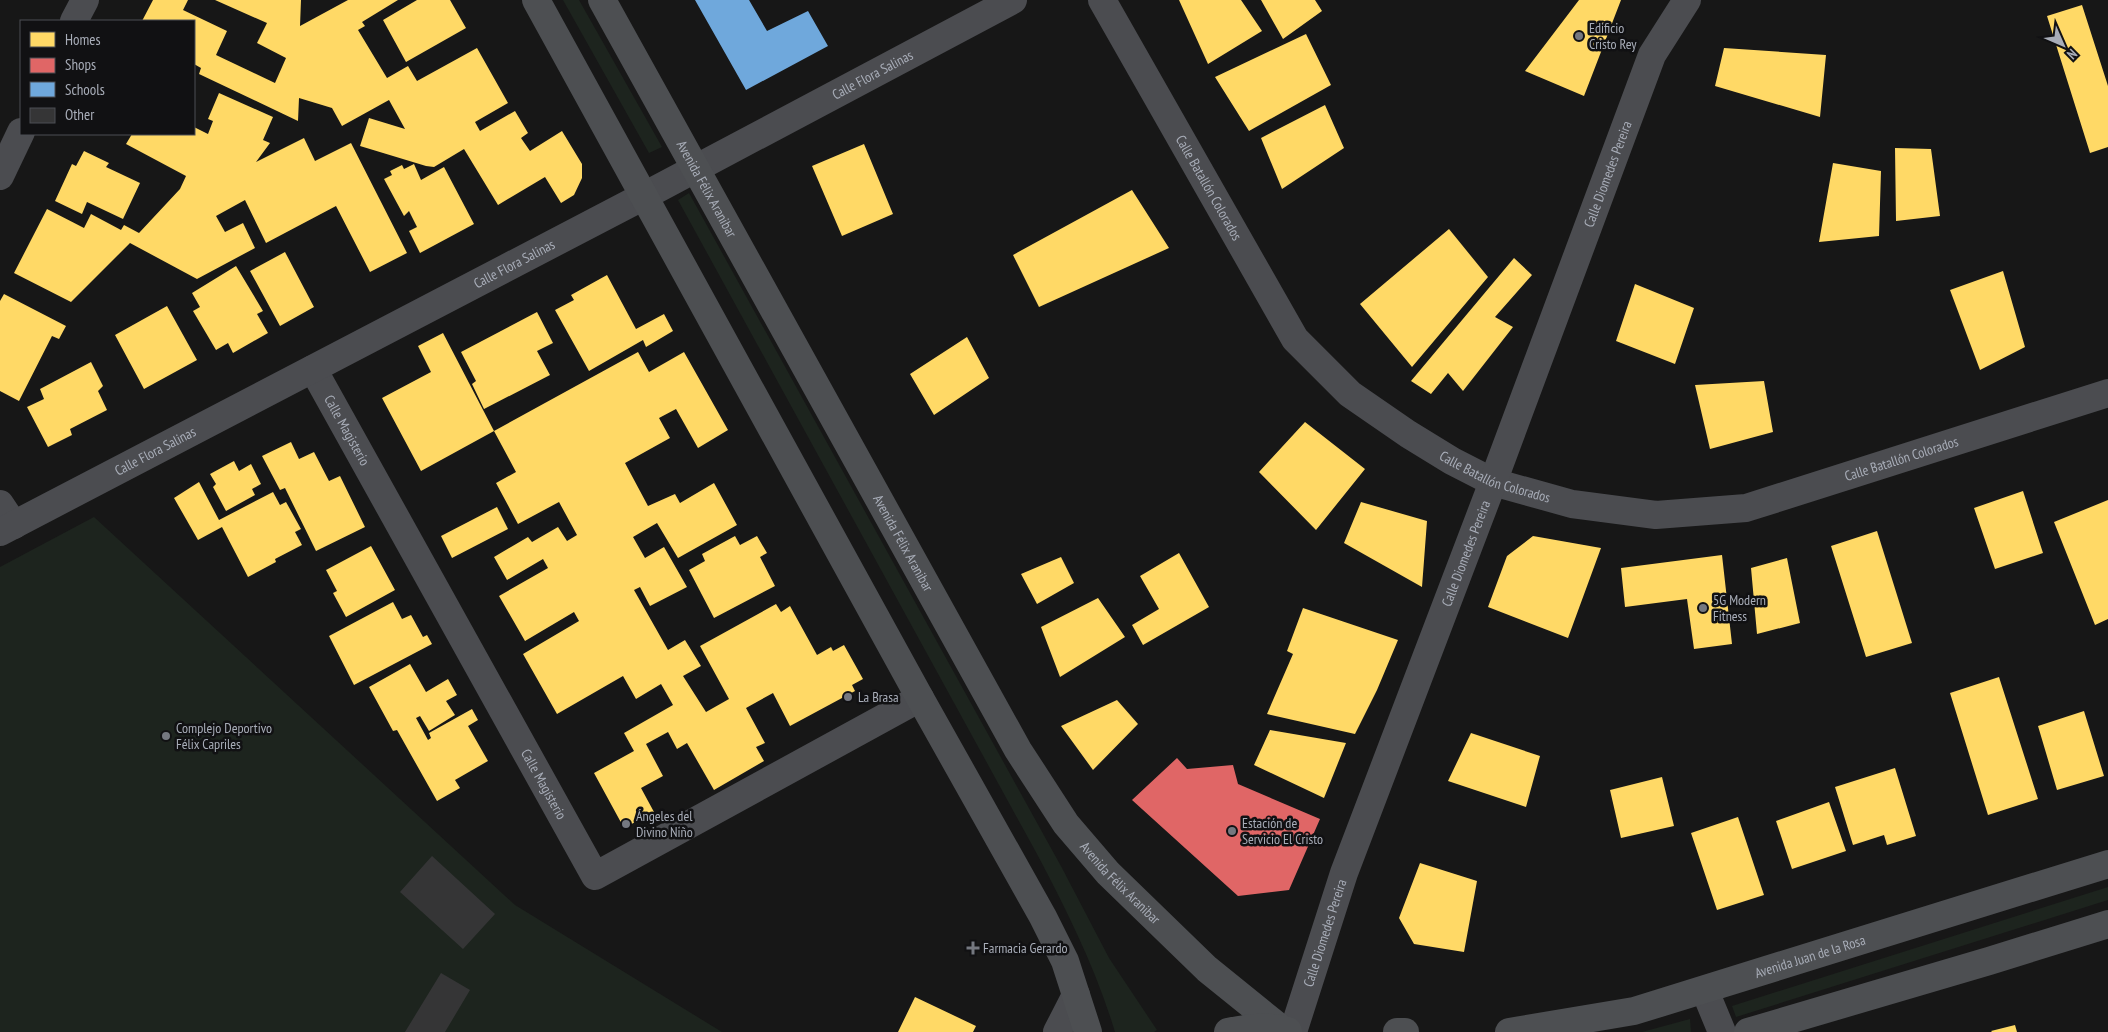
<svg xmlns="http://www.w3.org/2000/svg" width="2108" height="1032" font-family="'PT Sans Narrow',sans-serif">
<rect width="100%" height="100%" fill="#171717"/>
<path fill="#1d241e" d="M563,0H579L662,147L649,153Z
M689,193L1062,868L1109,958L1157,1030L1154,1032H1115C1096,969 1068,913 1037,854L678,200Z
M94,517L515,905L722,1032H0V567Z
M2108,887V900L1736,1017L1732,1006Z
M1690,1019L1691,1032H1642Z"/>
<path fill="#ffd966" d="M153,0H188L183,10L227,31L216,55L275,83L286,58L257,43L267,23L215,0H301L300,26L348,0H398L362,22L365,26L358,30L387,78L408,66L417,81L477,48L508,103L475,122L480,131L515,111L528,133L521,138L530,151L562,131L582,164V178L574,195L561,203L545,177L498,205L464,149L434,167L426,166L360,146L369,118L405,129L389,100L342,126L332,108L299,98L298,121L199,74L201,68L194,64V21H142Z
M417,0H450L466,28L406,62L383,20Z
M1179,0H1241L1262,31L1208,64Z
M1261,0H1315L1322,11L1283,39Z
M1579,0H1621L1584,96L1525,71Z
M2082,5L2108,86V147L2090,153L2047,16Z
M1306,34L1331,85L1249,131L1215,77Z
M1724,48L1826,55L1820,117L1715,86Z
M219,93L273,117L263,140L270,143L256,162L304,138L315,161L351,143L407,253L370,272L336,206L266,243L245,200L216,216L225,232L243,223L255,248L197,279L130,243L71,302L14,273L47,209L84,228L91,214L121,230L124,225L139,233L180,189L186,176L126,144L132,134H194V127L208,134L213,121L208,119Z
M1325,105L1344,148L1282,189L1261,138Z
M864,144L893,214L842,236L812,166Z
M1895,148L1931,149L1940,216L1896,221Z
M84,151L109,163L106,167L140,183L123,219L87,202L82,214L55,201L72,164L76,166Z
M1833,163L1881,171L1879,236L1819,242Z
M414,164L421,180L444,167L474,224L420,253L409,231L417,227L409,211L404,216L384,179L392,175L390,171L402,165L404,169Z
M1132,190L1169,248L1039,307L1013,255Z
M1449,229L1488,277L1412,367L1360,304Z
M285,252L314,307L280,326L250,271Z
M1514,258L1532,275L1495,317L1513,327L1463,391L1448,373L1431,394L1411,381Z
M236,266L263,311L257,314L268,333L233,353L228,343L216,350L193,311L200,307L192,293Z
M2003,271L2025,347L1980,370L1950,290Z
M607,275L636,329L664,314L673,331L646,347L643,340L589,371L555,310L574,300L571,295Z
M1635,284L1694,308L1675,364L1616,341Z
M4,294L66,326L59,339L52,336L19,401L0,391V301Z
M167,306L197,360L144,389L115,335Z
M537,312L553,343L537,351L550,375L484,409L472,384L476,381L461,352Z
M443,333L494,431L638,352L649,372L684,352L728,430L698,448L676,409L659,418L670,438L625,463L648,506L675,494L680,503L714,483L737,525L678,558L657,523L633,537L645,558L664,547L687,587L650,606L640,587L634,590L668,650L685,640L701,666L683,676L706,712L729,699L700,646L776,604L781,612L790,606L817,655L831,647L833,651L844,645L863,679L852,685L855,691L790,726L773,693L746,708L765,743L756,747L764,761L714,790L687,743L677,749L668,732L646,744L663,776L641,788L654,812L624,828L594,773L634,751L624,733L673,705L661,684L636,699L623,676L557,714L523,654L579,621L574,612L525,641L499,596L548,568L543,559L507,580L494,557L528,537L532,542L558,527L567,541L577,535L559,502L518,524L496,483L516,472L494,431L421,471L382,398L431,372L418,346Z
M967,337L989,378L934,415L910,374Z
M91,362L103,386L98,391L107,410L70,429L72,435L48,447L27,407L44,399L40,389Z
M1764,381L1773,432L1710,449L1695,385Z
M1305,422L1365,469L1316,530L1259,472Z
M291,442L299,459L314,452L329,481L340,476L365,527L316,551L285,488L280,490L262,456Z
M234,461L239,471L251,464L261,484L252,489L255,495L226,511L213,487L216,484L210,474Z
M199,482L219,520L273,492L280,505L286,502L301,529L295,532L302,545L275,559L276,562L248,577L222,527L198,540L174,498Z
M2023,491L2043,553L1995,569L1974,508Z
M2108,500V619L2095,625L2054,522Z
M1361,502L1427,521L1422,587L1344,543Z
M497,507L508,529L452,558L441,536Z
M1877,531L1912,643L1866,657L1831,546Z
M735,536L740,545L757,536L767,553L760,557L775,586L714,618L689,570L705,561L702,554Z
M1533,536L1601,548L1568,638L1488,607L1507,556Z
M371,546L395,590L346,617L333,593L337,591L326,570Z
M1179,553L1209,607L1143,645L1132,625L1159,609L1140,576Z
M1722,555L1732,644L1694,649L1687,599L1625,607L1621,568Z
M1061,557L1074,583L1037,604L1021,574Z
M1787,558L1800,623L1757,634L1751,568Z
M1098,598L1125,637L1060,677L1041,627Z
M393,602L402,619L411,615L423,637L427,635L432,644L354,685L329,636Z
M1303,608L1398,640L1377,690L1355,734L1267,714L1293,654L1287,651Z
M410,664L426,692L448,679L457,695L446,701L455,715L429,731L420,716L416,718L428,740L431,738L429,733L472,709L478,720L468,726L488,761L455,780L460,788L437,801L397,730L393,731L369,687Z
M1999,677L2038,799L1988,815L1950,693Z
M1117,700L1138,724L1093,770L1061,726Z
M2084,711L2104,776L2057,790L2038,726Z
M1270,730L1346,743L1324,798L1254,765Z
M1471,733L1540,756L1526,807L1448,781Z
M1895,768L1916,836L1887,845L1884,835L1853,845L1835,787Z
M1662,777L1674,826L1621,838L1610,790Z
M1829,802L1846,851L1792,869L1776,821Z
M1738,817L1764,895L1717,910L1691,833Z
M1420,863L1477,881L1464,952L1414,944L1399,918Z
M915,997L976,1026L973,1032H898Z
M2015,1025L2017,1032H1992L1991,1031Z"/>
<path fill="#e06666" d="M1177,758L1187,769L1233,765L1238,784L1320,819L1289,890L1238,896L1132,800Z"/>
<path fill="#6fa8dc" d="M695,0H749L767,31L808,11L828,46L746,90Z"/>
<path fill="#353536" d="M432,856L495,914L463,949L400,892Z
M441,973L470,990L445,1032H405Z"/>
<g fill="none" stroke-linecap="round" stroke-linejoin="round">
<g stroke="#4b4c50" stroke-width="28">
<path id="s1" d="M1102,0L1295,339L1350,394L1408,434L1452,461L1493,482L1572,504L1656,515L1746,508L2108,393"/>
<path d="M74,21L85,0"/>
<path d="M0,176L21,132"/>
<path id="s2" d="M313,369L595,876L920,698"/>
<path d="M0,504L14,525"/>
<path id="s3" d="M0,532L644,196L1013,0"/>
<path d="M1705,991L1722,1032"/>
<path d="M1057,1032L1076,995"/>
<path id="s4" d="M1293,1032L1344,873L1493,482L1652,55L1687,0"/>
</g>
<g stroke="#4d4f52" stroke-width="28">
<path d="M536,0L920,698L1043,917L1065,961L1088,1032"/>
<path id="s5" d="M602,0L1018,750L1066,824L1108,873L1207,969L1280,1028"/>
<path d="M1228,1032C1246,1028 1269,1025 1288,1031"/>
<path d="M1397,1032H1405"/>
<path id="s6" d="M1509,1032L1634,1011L2108,864"/>
<path d="M1748,1032L1989,961L2108,924"/>
</g>
</g>
<g fill="#757880" stroke="#111113" stroke-width="2">
<circle cx="1579" cy="36" r="5"/>
<circle cx="1703" cy="608" r="5"/>
<circle cx="848" cy="697" r="5"/>
<circle cx="166" cy="736" r="5"/>
<circle cx="626" cy="824" r="5"/>
<circle cx="1232" cy="831" r="5"/>
<path d="M970.5 940.5h5v5h5v5h-5v5h-5v-5h-5v-5h5z"/>
</g>
<g text-anchor="middle" stroke-width="5" stroke-linejoin="round" paint-order="stroke">
<g font-size="14" fill="#a8adb8" stroke="#111113" text-anchor="start">
<text x="1589" y="33">Edificio<tspan x="1589" dy="16">Cristo Rey</tspan></text>
<text x="1713" y="605">5G Modern<tspan x="1713" dy="16">Fitness</tspan></text>
<text x="858" y="702">La Brasa</text>
<text x="176" y="733">Complejo Deportivo<tspan x="176" dy="16">Félix Capriles</tspan></text>
<text x="636" y="821">Ángeles del<tspan x="636" dy="16">Divino Niño</tspan></text>
<text x="1242" y="828">Estación de<tspan x="1242" dy="16">Servicio El Cristo</tspan></text>
<text x="983" y="953">Farmacia Gerardo</text>
</g>
<g font-size="14" fill="#a8adb8" stroke="#111113">
<text dy="5" stroke="none"><textPath href="#s3" startOffset="985">Calle Flora Salinas</textPath></text>
<text dy="5" stroke="none"><textPath href="#s4" startOffset="914">Calle Diomedes Pereira</textPath></text>
<text dy="5" stroke="none"><textPath href="#s1" startOffset="216">Calle Batallón Colorados</textPath></text>
<text dy="5" stroke="none"><textPath href="#s5" startOffset="216">Avenida Félix Aranibar</textPath></text>
<text dy="5" stroke="none"><textPath href="#s3" startOffset="580">Calle Flora Salinas</textPath></text>
<text dy="5" stroke="none"><textPath href="#s2" startOffset="70">Calle Magisterio</textPath></text>
<text dy="5" stroke="none"><textPath href="#s3" startOffset="175">Calle Flora Salinas</textPath></text>
<text dy="5" stroke="none"><textPath href="#s1" startOffset="1056">Calle Batallón Colorados</textPath></text>
<text dy="5" stroke="none"><textPath href="#s1" startOffset="636">Calle Batallón Colorados</textPath></text>
<text dy="5" stroke="none"><textPath href="#s5" startOffset="621">Avenida Félix Aranibar</textPath></text>
<text dy="5" stroke="none"><textPath href="#s4" startOffset="509">Calle Diomedes Pereira</textPath></text>
<text dy="5" stroke="none"><textPath href="#s2" startOffset="475">Calle Magisterio</textPath></text>
<text dy="5" stroke="none"><textPath href="#s5" startOffset="1026">Avenida Félix Aranibar</textPath></text>
<text dy="5" stroke="none"><textPath href="#s4" startOffset="104">Calle Diomedes Pereira</textPath></text>
<text dy="5" stroke="none"><textPath href="#s6" startOffset="311">Avenida Juan de la Rosa</textPath></text>
</g>
</g>
<rect x="20" y="20" width="175" height="115" fill="#111113" stroke="#4d4f55"/>
<rect x="30" y="32" width="25" height="15" fill="#ffd966" stroke="#4d4f55"/>
<text x="65" y="45" font-size="15" fill="#a8adb8">Homes</text>
<rect x="30" y="58" width="25" height="15" fill="#e06666" stroke="#4d4f55"/>
<text x="65" y="70" font-size="15" fill="#a8adb8">Shops</text>
<rect x="30" y="82" width="25" height="15" fill="#6fa8dc" stroke="#4d4f55"/>
<text x="65" y="95" font-size="15" fill="#a8adb8">Schools</text>
<rect x="30" y="108" width="25" height="15" fill="#353536" stroke="#4d4f55"/>
<text x="65" y="120" font-size="15" fill="#a8adb8">Other</text>
<g transform="translate(2063 45) rotate(135)" stroke="#111113" stroke-width="4" paint-order="stroke">
<path d="M0-4L9 19L0 12L-9 19Z" fill="#a8adb8"/>
<text y="-8" font-size="14" font-weight="bold" text-anchor="middle" fill="#a8adb8">N</text>
</g>
</svg>
